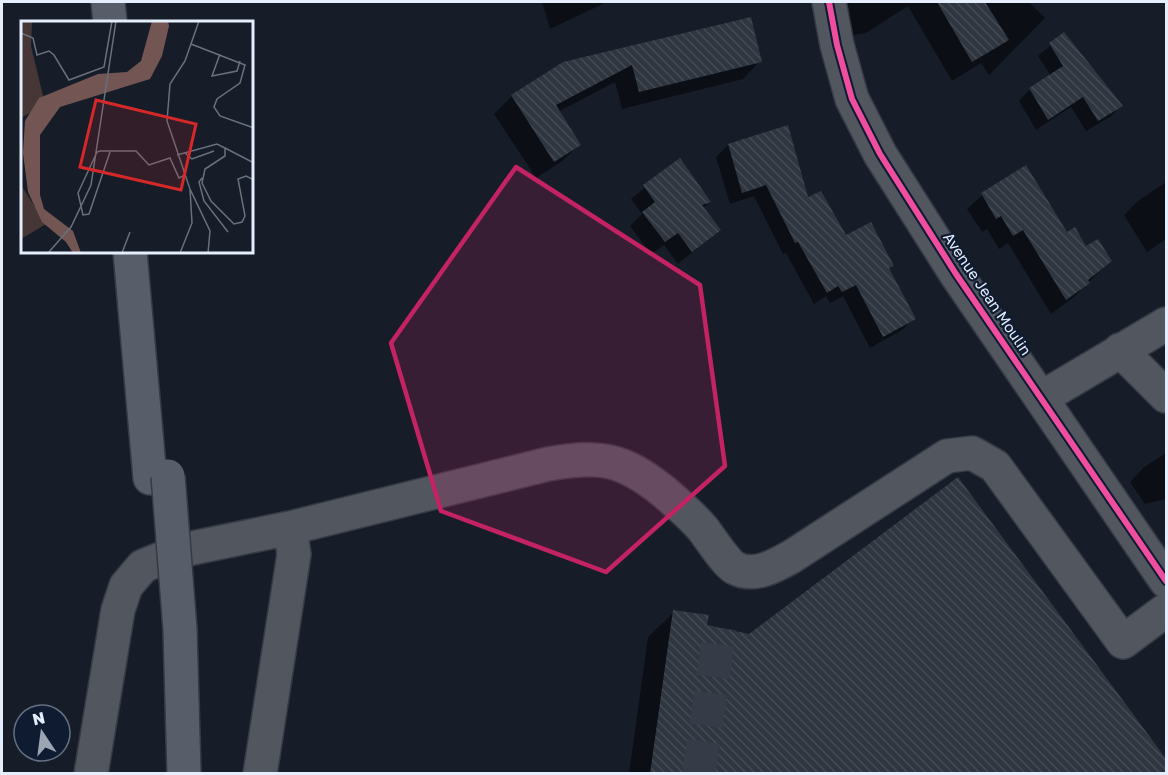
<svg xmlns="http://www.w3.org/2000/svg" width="1168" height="775" font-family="'Golos Text',sans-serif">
<defs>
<pattern id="building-back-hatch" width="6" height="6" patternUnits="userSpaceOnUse" patternTransform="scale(1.5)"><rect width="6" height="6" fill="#303640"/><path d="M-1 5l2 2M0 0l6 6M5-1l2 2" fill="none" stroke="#444a53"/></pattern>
</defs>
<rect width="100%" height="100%" fill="#161d28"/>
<path fill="#0007" d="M542,2H607L550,29Z
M844,2H1029L1045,18L989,75L981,63L952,81L908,6L866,33L847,36Z
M1064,34L1121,106L1110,117L1086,131L1071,107L1036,130L1019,101L1030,89L1051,76L1038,56Z
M760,61L743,79L622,109L615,82L558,112L579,145L561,162L536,178L494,114L512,96L564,63Z
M728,145L807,200L845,237L893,265L888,270L914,318L902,330L870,348L843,296L830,303L826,296L814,304L786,253L783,254L754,196L730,204L716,157Z
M679,160L709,202L703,208L719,230L678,264L664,245L651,254L630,226L642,214L631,199Z
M1026,168L1067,234L1110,261L1074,297L1051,314L1008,243L999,249L987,229L982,232L967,209L982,195Z
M1166,182V239L1147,252L1124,215L1138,201Z
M1166,453V499L1145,504L1130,482L1144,467Z
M674,612L705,626L1166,774H629L648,637Z"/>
<path fill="url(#building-back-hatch)" d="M937,2H985L1009,40L972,62Z
M751,17L762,62L639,92L632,65L556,105L581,145L554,162L511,95L563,62Z
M1064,32L1123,106L1098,121L1083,97L1048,120L1029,88L1063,66L1049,43Z
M788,125L808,197L821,191L846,235L871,222L894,266L889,268L916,319L883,337L856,285L842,292L838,286L827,293L798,242L795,243L766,185L742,193L728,144Z
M680,158L711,202L702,205L721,230L692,252L678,233L665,242L642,212L655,202L643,185Z
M1026,165L1067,232L1075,227L1086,246L1098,239L1112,261L1088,280L1090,283L1066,300L1023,230L1013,236L1001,216L996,219L981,193Z
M958,477L1167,760V774H650L673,610L709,615L707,625L749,634Z"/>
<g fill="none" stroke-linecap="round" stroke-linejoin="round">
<path stroke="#353c48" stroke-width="33" stroke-dasharray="33 16" stroke-linecap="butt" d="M699,774L720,628"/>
<g stroke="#353a44" stroke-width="36">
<path id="minor" d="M829,2L837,45L852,99L880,154L956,274L1166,581
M1120,350L1166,396
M1043,397L1166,324
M91,774L118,610L126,586L143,566L183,550L290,528L548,464C601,455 621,458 663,491C677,503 691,515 703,529C710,538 726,563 735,568C754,578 775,566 791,557L947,456L972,453L995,466L1123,642L1166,610
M260,774L294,554L290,528"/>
</g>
<g stroke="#353a44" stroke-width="36">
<path id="major" d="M108,2L110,22
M130,252L150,478"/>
</g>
<use href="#minor" stroke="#51565f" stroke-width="33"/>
<use href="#major" stroke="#575e69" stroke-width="33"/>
<g stroke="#353a44" stroke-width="36" stroke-linecap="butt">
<path id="major-bridge" d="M168,476L180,629L184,774"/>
</g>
<use href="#major-bridge" stroke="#575e69" stroke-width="33"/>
<g stroke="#0e1b30" stroke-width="10">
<path id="cycleway" d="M829,2L837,45L852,99L880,154L956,274L1166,581"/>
</g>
<use href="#cycleway" stroke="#ef4d9e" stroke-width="6"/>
</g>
<path fill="#c42363" fill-opacity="0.2" stroke="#c42363" stroke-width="4.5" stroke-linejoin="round" d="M516,167L700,285L725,466L606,572L441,511L391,343Z"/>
<g text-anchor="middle" stroke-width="4.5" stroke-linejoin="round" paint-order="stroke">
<g font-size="15" fill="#e4eefd" stroke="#0e1b30">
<text transform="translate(987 294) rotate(56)" y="5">Avenue Jean Moulin</text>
</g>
</g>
<g transform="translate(21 21)">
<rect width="232" height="232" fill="#161d28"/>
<path d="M0,0H11L10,25L24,83L0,97ZM0,164L25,203L0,218Z" fill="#463736"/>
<path d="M131,0H147L148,5L141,35L129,58L39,86L19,114V174L23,188L52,210L60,232H52L45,221L21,201L7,171L2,132L4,100L18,77L77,53L106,51L120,40Z" fill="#735653"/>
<path fill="none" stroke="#68717d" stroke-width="1.5" d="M178,0L164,40L149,63L146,100L169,168L189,210L187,232M0,12L12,17L16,34L28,30L33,34L48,59L83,46L91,0M170,23L224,44L219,62L196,78L193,86L199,95L233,107M199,33L191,55L216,50L219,40M204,127L233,142M89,131L68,193L62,194L57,172L76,131L79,130H115L128,144L149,137L158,157L164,154M164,132L171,138L193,130M156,134L196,123L204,127V135L184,148L181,162L190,180L213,203L221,201L224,195L217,158L225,155L233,159M181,157L178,161L183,180L207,211M27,232L50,206L70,164L95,0M101,232L109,211M159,232L171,202L169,168"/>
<path fill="#d62828" fill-opacity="0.15" stroke="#d62828" stroke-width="3" d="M75,79L175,103L160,169L59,146Z"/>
<rect width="232" height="232" fill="none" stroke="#e4eefd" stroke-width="3"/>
</g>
<rect width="1168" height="775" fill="none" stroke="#e4eefd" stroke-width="6"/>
<g transform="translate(42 733) rotate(347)"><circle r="28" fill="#0e1b30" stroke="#646f82" stroke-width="1.5"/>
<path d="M0-4.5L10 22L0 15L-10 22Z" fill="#9ca5b2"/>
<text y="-9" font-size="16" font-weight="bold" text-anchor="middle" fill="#e4eefd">N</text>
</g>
</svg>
